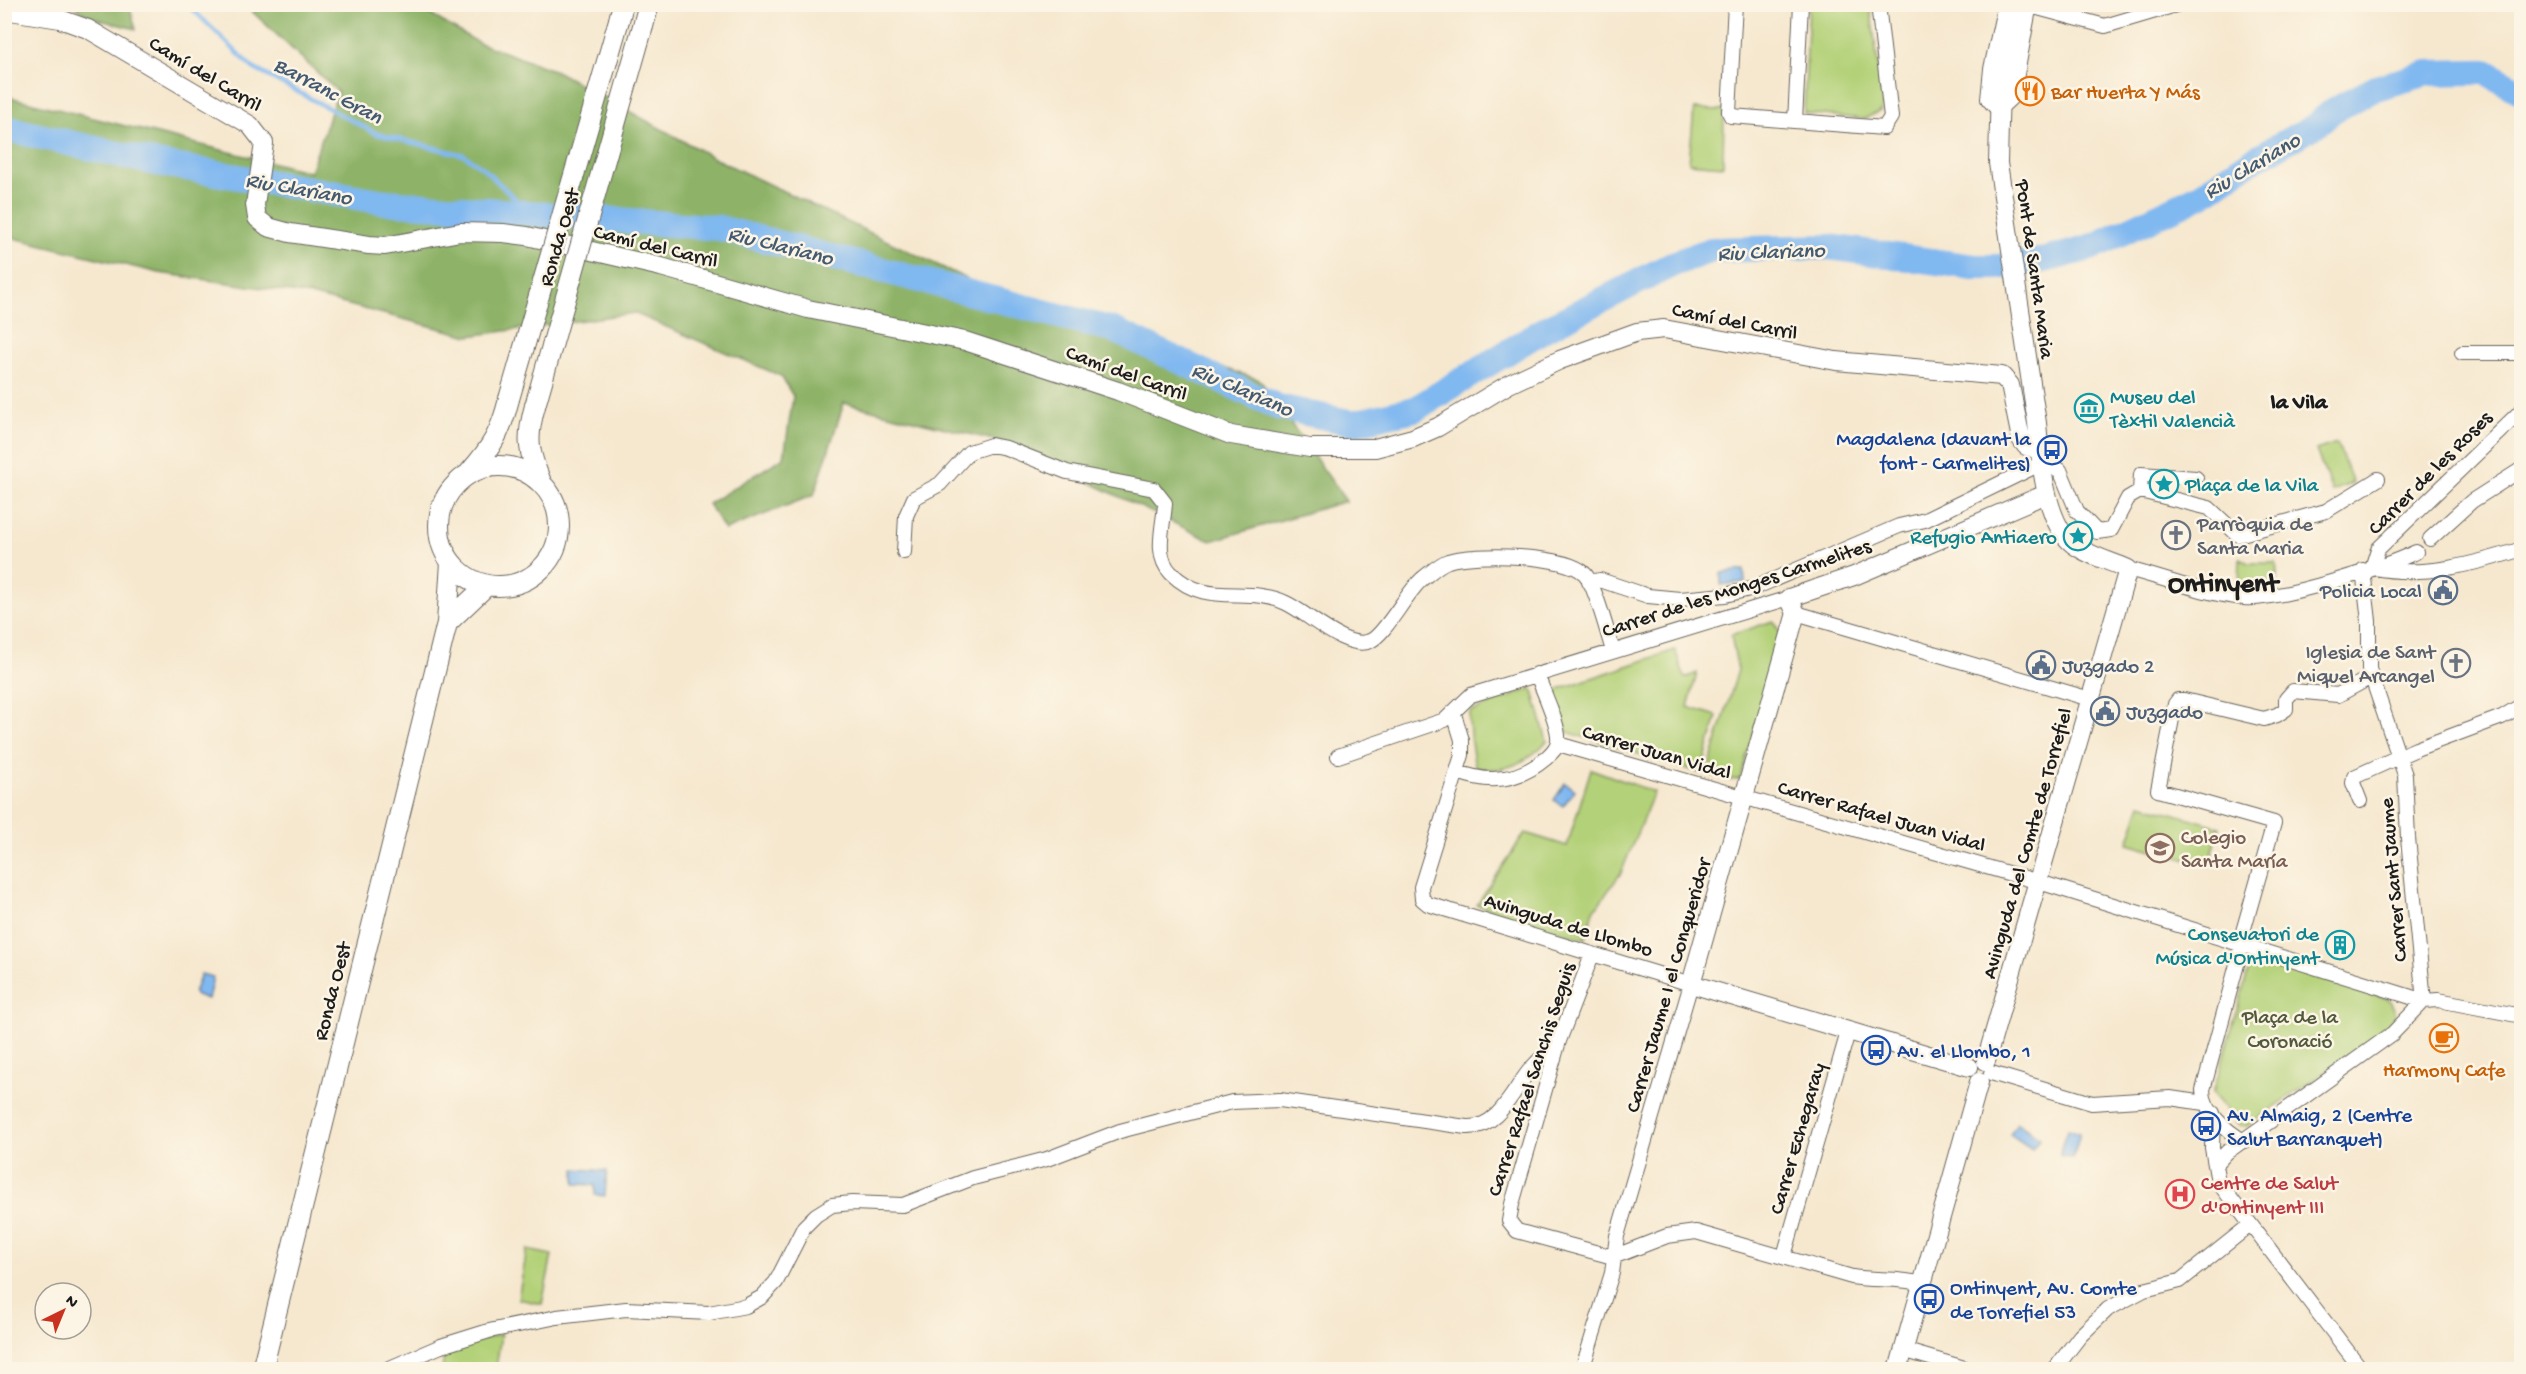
<svg xmlns="http://www.w3.org/2000/svg" width="2526" height="1374" font-family="'Gochi Hand',sans-serif">
<rect width="100%" height="100%" fill="#fcf5e5"/>
<filter id="ink" filterUnits="userSpaceOnUse"><feTurbulence type="fractalNoise" baseFrequency=".0167" numOctaves="2"/><feDisplacementMap in="SourceGraphic" scale="12" xChannelSelector="R" yChannelSelector="G"/><feConvolveMatrix kernelMatrix="1 2 1 2 8 2 1 2 1" color-interpolation-filters="sRGB"/></filter>
<filter id="wash" filterUnits="userSpaceOnUse"><feTurbulence type="fractalNoise" baseFrequency=".008" numOctaves="4" result="noise"/><feDisplacementMap in="SourceGraphic" scale="24" xChannelSelector="R" yChannelSelector="G"/><feGaussianBlur stdDeviation="1.35" result="paint"/><feColorMatrix in="noise" values="0 0 0 0 0 0 0 0 0 0 0 0 0 0 0 0 0 1.4 0 .05"/><feComposite in="paint" operator="in"/></filter>
<g filter="url(#wash)">
<rect width="100%" height="100%" fill="#f6e8cf"/>
<path fill="#b3d178" stroke="#68764a" stroke-width="1.5" d="M1809,5H1870L1883,103L1881,111L1864,119L1804,113Z
M1694,109L1724,110L1723,166L1689,163Z
M2337,443L2353,483L2332,491L2316,450Z
M2240,558L2248,563H2276L2278,586L2239,587Z
M1773,621L1782,635L1740,779L1729,780L1707,773L1738,670L1731,635Z
M1675,650L1685,678L1697,673L1688,707L1717,716L1701,773L1567,732L1553,691Z
M1532,688L1547,741C1529,761 1504,775 1476,767C1473,761 1467,719 1470,712Z
M1591,769L1654,792L1621,873L1593,912L1585,939L1477,905L1525,833L1567,846Z
M2141,804L2220,827L2209,866L2128,843Z
M2252,958L2389,999L2396,1013L2388,1028L2247,1126L2239,1125L2213,1093Z
M527,1250L552,1255L542,1304L518,1299Z
M501,1334L496,1369L442,1370L445,1351Z"/>
<path fill="#8eb368" stroke="#556842" stroke-width="1.5" d="M72,5H129L136,29L92,18Z
M245,5H414L479,43L556,71L716,159L994,292L1260,380L1346,501L1211,541L1010,444L844,403L814,495L725,530L708,504L784,457L793,396L781,376L634,313L469,336L310,295L159,273L5,236V96L310,172L338,92Z"/>
<path fill="#80b8f0" stroke="#4e6a86" stroke-width="1.5" d="M1744,570L1745,582L1721,585V573Z
M1565,783L1575,790L1563,806L1554,800Z
M201,974L213,977L208,999L196,996L194,993Z
M2017,1123L2040,1138L2032,1149L2010,1134Z
M2068,1129L2080,1133L2073,1158L2060,1155Z
M575,1169L607,1171L605,1196L595,1195V1185L575,1184Z"/>
<g fill="none" stroke-linecap="round" stroke-linejoin="round">
<path stroke="#80b8f0" stroke-width="4.5" d="M187,4L253,68L377,134L464,155L483,168L530,213"/>
<path stroke="#80b8f0" stroke-width="26" d="M4,128L156,163L385,202L719,228L1114,330L1278,407L1353,423L1415,409L1545,329L1673,264L1711,250L1829,247L1974,267H1997L2045,260L2090,248L2201,195L2249,162L2313,127L2334,110L2376,88L2428,73L2476,72H2486L2522,93"/>
</g>
</g>
<g filter="url(#ink)">
<g fill="none" stroke-linecap="round" stroke-linejoin="round">
<g stroke="#68635b" stroke-width="16">
<path id="minor" d="M1735,4L1729,112L1731,116L1884,128L1891,117L1878,4
M2005,4L1991,69L1988,99L1998,110L2011,98L2014,90L2030,4
M2030,6L2105,26L2179,4
M1795,121L1801,4
M2462,353H2522
M2196,478L2141,474L2140,491L2209,508L2238,535L2326,511L2378,479
M2430,539L2472,501L2522,469
M904,552L906,516L914,498L940,484L969,452L991,445L1006,448L1067,472L1154,489L1165,503C1164,526 1153,555 1171,573C1207,609 1246,584 1286,603C1308,613 1346,651 1370,641C1385,635 1406,593 1422,579C1430,573 1439,564 1448,561C1475,553 1566,554 1585,574C1595,585 1608,635 1613,651
M2372,568L2378,549L2522,410
M2374,568C2423,578 2475,564 2522,549
M2128,569C2166,579 2205,594 2244,598C2279,601 2382,568 2416,552
M2363,570L2369,621V669L2405,775L2408,838L2424,1001
M1589,582L1600,580L1648,596L1680,599L1725,595L1754,588L1899,526L1925,520L2040,464L2060,470L2077,511L2097,532L2111,530L2128,498L2140,491
M1796,613L2090,699
M1454,714L1462,740V755L1421,887L1422,899L1428,904L1691,984L1617,1236L1612,1273L1582,1370
M1558,744L2039,882L2424,1001L2438,1000L2522,1016
M1338,756L1445,720L1471,695L1789,598
M1458,772C1489,784 1519,781 1545,759C1550,754 1557,749 1558,741C1560,725 1542,690 1537,674
M2360,801L2353,783L2354,777L2416,749L2502,717L2522,705
M1592,955L1559,1041L1512,1204L1509,1221L1517,1231L1613,1257L1667,1236L1696,1232L1852,1277C1875,1281 1899,1277 1923,1284
M1991,1073L2092,1103L2170,1098L2204,1103
M2213,1113L2212,1148L2218,1182L2362,1370
M2244,1141C2226,1131 2203,1111 2203,1090L2239,957L2240,942L2274,823L2158,790L2175,704L2178,700H2184L2264,719L2277,715L2286,709V699L2293,691L2338,695L2371,677
M2215,1165L2227,1152L2392,1034L2424,1001
M1784,1256L1848,1032
M1903,1350L1971,1370
M385,1370L441,1346L489,1331L557,1317L626,1309L709,1313L746,1306L762,1297L776,1282L804,1227L816,1215L832,1205L852,1203L903,1205L973,1178L1047,1159L1120,1131L1232,1102L1280,1100L1466,1127C1498,1129 1512,1092 1529,1071C1538,1060 1549,1051 1559,1041
M2054,1370L2080,1336L2108,1309L2144,1290L2180,1281L2250,1225"/>
</g>
<g stroke="#68635b" stroke-width="20">
<path id="tertiary" d="M4,10L60,19L88,29L250,125L264,143L255,205L257,218L268,227L290,233L369,245L385,246L460,232L503,233L527,236L661,267L808,309L965,341L1118,391L1231,435L1310,448H1375L1413,438L1438,427L1509,384L1560,360L1637,332L1664,329L1836,361L2002,376L2010,385L2021,439L2026,446L2040,450
M1986,1061L2128,569C2110,561 2089,556 2073,544C2045,523 2040,456 2037,423L1998,163L2000,85L2018,4
M1969,1067L1691,984L1796,613L1789,598L1854,576L2046,494
M1898,1370L1979,1082"/>
</g>
<g stroke="#68635b" stroke-width="22">
<path id="secondary" d="M619,20L623,4
M643,26L649,4
M535,406C526,438 528,451 541,482
M439 526a60 60 0 1 1 120 0a60 60 0 1 1-120 0Z
M470,472C492,447 501,432 509,399
M447,623L487,585
M262,1370L447,623L451,562"/>
</g>
<use href="#minor" stroke="#fff" stroke-width="14"/>
<use href="#tertiary" stroke="#fff" stroke-width="18"/>
<use href="#secondary" stroke="#fff" stroke-width="20"/>
<g stroke="#68635b" stroke-width="22" stroke-linecap="butt">
<path id="secondary-bridge" d="M509,399L619,20
M535,406L643,26"/>
</g>
<use href="#secondary-bridge" stroke="#fff" stroke-width="20"/>
</g>
</g>
<defs>
<g id="restaurant-ring" transform="scale(1.5)"><circle r="9.5" fill="#fcf5e5" stroke="#e8710a" stroke-width="1.5"/><path d="M-5-6h1v4h1v-4h1v4h1v-4h1v5L-1.5 .5V6h-2V.5L-5-1ZM5-6V6H3V1.5H1.5Q1.5-4 5-6Z" fill="#e8710a"/></g>
<g id="museum-ring" transform="scale(1.5)"><circle r="9.5" fill="#fcf5e5" stroke="#0f9aa8" stroke-width="1.5"/><path d="M0-6L6-3V-2H-6V-3ZM-5-1h2V3h-2ZM-1-1h2V3h-2ZM3-1h2V3H3ZM-6 4H6V6H-6Z" fill="#0f9aa8"/></g>
<g id="bus-ring" transform="scale(1.5)"><circle r="9.5" fill="#fcf5e5" stroke="#1a4fb4" stroke-width="1.5"/><path d="M-5-6H5V4H4V6H2V4H-2V6H-4V4H-5ZM-3.5-4V0h7V-4ZM-3.5 1.2v1.5H-2V1.2ZM2 1.2v1.5H3.5V1.2Z" fill="#1a4fb4"/></g>
<g id="sight-ring" transform="scale(1.5)"><circle r="9.5" fill="#fcf5e5" stroke="#0f9aa8" stroke-width="1.5"/><path d="M0-6L1.8-2.2L6-1.7L2.9 1.2L3.7 5.4L0 3.3L-3.7 5.4L-2.9 1.2L-6-1.7L-1.8-2.2Z" fill="#0f9aa8"/></g>
<g id="church-ring" transform="scale(1.5)"><circle r="9.5" fill="#fcf5e5" stroke="#6b7280" stroke-width="1.5"/><path d="M-1.2-6h2.4v3.5h3.3v2.4h-3.3V6h-2.4V-.1h-3.3v-2.4h3.3Z" fill="#6b7280"/></g>
<g id="civic-ring" transform="scale(1.5)"><circle r="9.5" fill="#fcf5e5" stroke="#5c6f8a" stroke-width="1.5"/><path d="M-.6-6.5H3V-4.5H.6V-3L4-1V1h2V6H-6V1h2V-1L-.6-3ZM-1.2 2.5V6h2.4V2.5Z" fill="#5c6f8a"/></g>
<g id="school-ring" transform="scale(1.5)"><circle r="9.5" fill="#fcf5e5" stroke="#8d6e63" stroke-width="1.5"/><path d="M0-5L7-2L0 1L-7-2ZM-4 1L0 2.5L4 1V4Q0 6-4 4Z" fill="#8d6e63"/></g>
<g id="building-ring" transform="scale(1.5)"><circle r="9.5" fill="#fcf5e5" stroke="#0f9aa8" stroke-width="1.5"/><path d="M-4-6H4V6H1V3H-1V6H-4ZM-2.5-4.3h1.7v1.8h-1.7ZM.8-4.3h1.7v1.8H.8ZM-2.5-1h1.7V.8h-1.7ZM.8-1h1.7V.8H.8Z" fill="#0f9aa8"/></g>
<g id="cafe-ring" transform="scale(1.5)"><circle r="9.5" fill="#fcf5e5" stroke="#e8710a" stroke-width="1.5"/><path d="M-5.5-4.5H6V0H3Q3 3.5 0 3.5H-2.5Q-5.5 3.5-5.5 0ZM3-3.2v2h1.7v-2ZM-6 4.5H4V6H-6Z" fill="#e8710a"/></g>
<g id="hospital-ring" transform="scale(1.5)"><circle r="9.5" fill="#fcf5e5" stroke="#e0444e" stroke-width="1.5"/><path d="M-5-5h3v3.5h4V-5h3V5h-3V1.5h-4V5h-3Z" fill="#e0444e"/></g>
</defs>
<g fill-rule="evenodd">
<use href="#restaurant-ring" x="2030" y="91"/>
<use href="#museum-ring" x="2089" y="408"/>
<use href="#bus-ring" x="2052" y="450"/>
<use href="#sight-ring" x="2164" y="484"/>
<use href="#church-ring" x="2176" y="535"/>
<use href="#sight-ring" x="2078" y="536"/>
<use href="#civic-ring" x="2443" y="590"/>
<use href="#church-ring" x="2456" y="663"/>
<use href="#civic-ring" x="2041" y="665"/>
<use href="#civic-ring" x="2105" y="711"/>
<use href="#school-ring" x="2160" y="848"/>
<use href="#building-ring" x="2340" y="945"/>
<use href="#cafe-ring" x="2444" y="1038"/>
<use href="#bus-ring" x="1876" y="1050"/>
<use href="#bus-ring" x="2206" y="1126"/>
<use href="#hospital-ring" x="2180" y="1194"/>
<use href="#bus-ring" x="1929" y="1299"/>
</g>
<g text-anchor="middle" stroke-width="5" stroke-linejoin="round" paint-order="stroke">
<g font-size="21" fill="#1c1c1c" stroke="#fcf5e5">
<text transform="translate(206 73) rotate(31)" y="7">Camí del Carril</text>
<text transform="translate(558 237) rotate(-74)" y="7">Ronda Oest</text>
<text transform="translate(656 245) rotate(14)" y="7">Camí del Carril</text>
<text transform="translate(2036 269) rotate(82)" y="7">Pont de Santa Maria</text>
<text transform="translate(1735 320) rotate(11)" y="7">Camí del Carril</text>
<text transform="translate(1127 372) rotate(20)" y="7">Camí del Carril</text>
<text transform="translate(2429 472) rotate(-45)" y="7">Carrer de les Roses</text>
<text transform="translate(1736 587) rotate(-18)" y="7">Carrer de les Monges Carmelites</text>
<text transform="translate(1657 751) rotate(16)" y="7">Carrer Juan Vidal</text>
<text transform="translate(1882 815) rotate(16)" y="7">Carrer Rafael Juan Vidal</text>
<text transform="translate(2026 843) rotate(-74)" y="7">Avinguda del Comte de Torrefiel</text>
<text transform="translate(2392 880) rotate(-95)" y="7">Carrer Sant Jaume</text>
<text transform="translate(1569 924) rotate(17)" y="7">Avinguda de Llombo</text>
<text transform="translate(1667 985) rotate(-74)" y="7">Carrer Jaume I el Conqueridor</text>
<text transform="translate(331 991) rotate(-76)" y="7">Ronda Oest</text>
<text transform="translate(1530 1079) rotate(-72)" y="7">Carrer Rafael Sanchis Seguis</text>
<text transform="translate(1796 1138) rotate(-74)" y="7">Carrer Echegaray</text>
</g>
<g font-size="21" fill="#c56008" stroke="#fcf5e5" text-anchor="start">
<text x="2051" y="98">Bar Huerta Y Más</text>
<text x="2444" y="1076" text-anchor="middle">Harmony Cafe</text>
</g>
<g font-size="21" fill="#0d838f" stroke="#fcf5e5" text-anchor="start">
<text x="2110" y="403">Museu del<tspan x="2110" dy="24">Tèxtil Valencià</tspan></text>
<text x="2185" y="491">Plaça de la Vila</text>
<text x="2057" y="543" text-anchor="end">Refugio Antiaero</text>
<text x="2319" y="940" text-anchor="end">Consevatori de<tspan x="2319" dy="24">Música d'Ontinyent</tspan></text>
</g>
<g font-size="21" fill="#164399" stroke="#fcf5e5" text-anchor="start">
<text x="2031" y="445" text-anchor="end">Magdalena (davant la<tspan x="2031" dy="24">font - Carmelites)</tspan></text>
<text x="1897" y="1057">Av. el Llombo, 1</text>
<text x="2227" y="1121">Av. Almaig, 2 (Centre<tspan x="2227" dy="24">Salut Barranquet)</tspan></text>
<text x="1950" y="1294">Ontinyent, Av. Comte<tspan x="1950" dy="24">de Torrefiel 53</tspan></text>
</g>
<g font-size="21" fill="#5b616d" stroke="#fcf5e5" text-anchor="start">
<text x="2197" y="530">Parròquia de<tspan x="2197" dy="24">Santa Maria</tspan></text>
<text x="2435" y="658" text-anchor="end">Iglesia de Sant<tspan x="2435" dy="24">Miquel Arcangel</tspan></text>
</g>
<g font-size="21" fill="#4e5e75" stroke="#fcf5e5" text-anchor="start">
<text x="2422" y="597" text-anchor="end">Policia Local</text>
<text x="2062" y="672">Juzgado 2</text>
<text x="2126" y="718">Juzgado</text>
</g>
<g font-size="21" fill="#785e54" stroke="#fcf5e5" text-anchor="start">
<text x="2181" y="843">Colegio<tspan x="2181" dy="24">Santa María</tspan></text>
</g>
<g font-size="21" fill="#515b3c" stroke="#fcf5e5">
<text x="2290" y="1023">Plaça de la<tspan x="2290" dy="24">Coronació</tspan></text>
</g>
<g font-size="21" fill="#be3a42" stroke="#fcf5e5" text-anchor="start">
<text x="2201" y="1189">Centre de Salut<tspan x="2201" dy="24">d'Ontinyent III</tspan></text>
</g>
<g font-size="22" font-style="italic" fill="#445a71" stroke="#fcf5e5">
<text transform="translate(329 89) rotate(28)" y="8">Barranc Gran</text>
<text transform="translate(2251 164) rotate(-31)" y="8">Riu Clariano</text>
<text transform="translate(299 187) rotate(10)" y="8">Riu Clariano</text>
<text transform="translate(781 244) rotate(14)" y="8">Riu Clariano</text>
<text transform="translate(1771 250) rotate(-2)" y="8">Riu Clariano</text>
<text transform="translate(1243 388) rotate(23)" y="8">Riu Clariano</text>
</g>
<g font-size="22" font-weight="bold" fill="#1c1c1c" stroke="#fcf5e5">
<text x="2299" y="408">la Vila</text>
</g>
<g font-size="27" font-weight="bold" fill="#1c1c1c" stroke="#fcf5e5">
<text x="2223" y="591">Ontinyent</text>
</g>
</g>
<rect width="2526" height="1374" fill="none" stroke="#fcf5e5" stroke-width="24"/>
<g transform="translate(63 1311) rotate(43)"><circle r="28" fill="#fcf5e5" stroke="#a29e95" stroke-width="1.5"/>
<path d="M0-4.5L10 22L0 15L-10 22Z" fill="#c8321e"/>
<text y="-9" font-size="16" font-weight="bold" text-anchor="middle" fill="#1c1c1c">N</text>
</g>
</svg>
